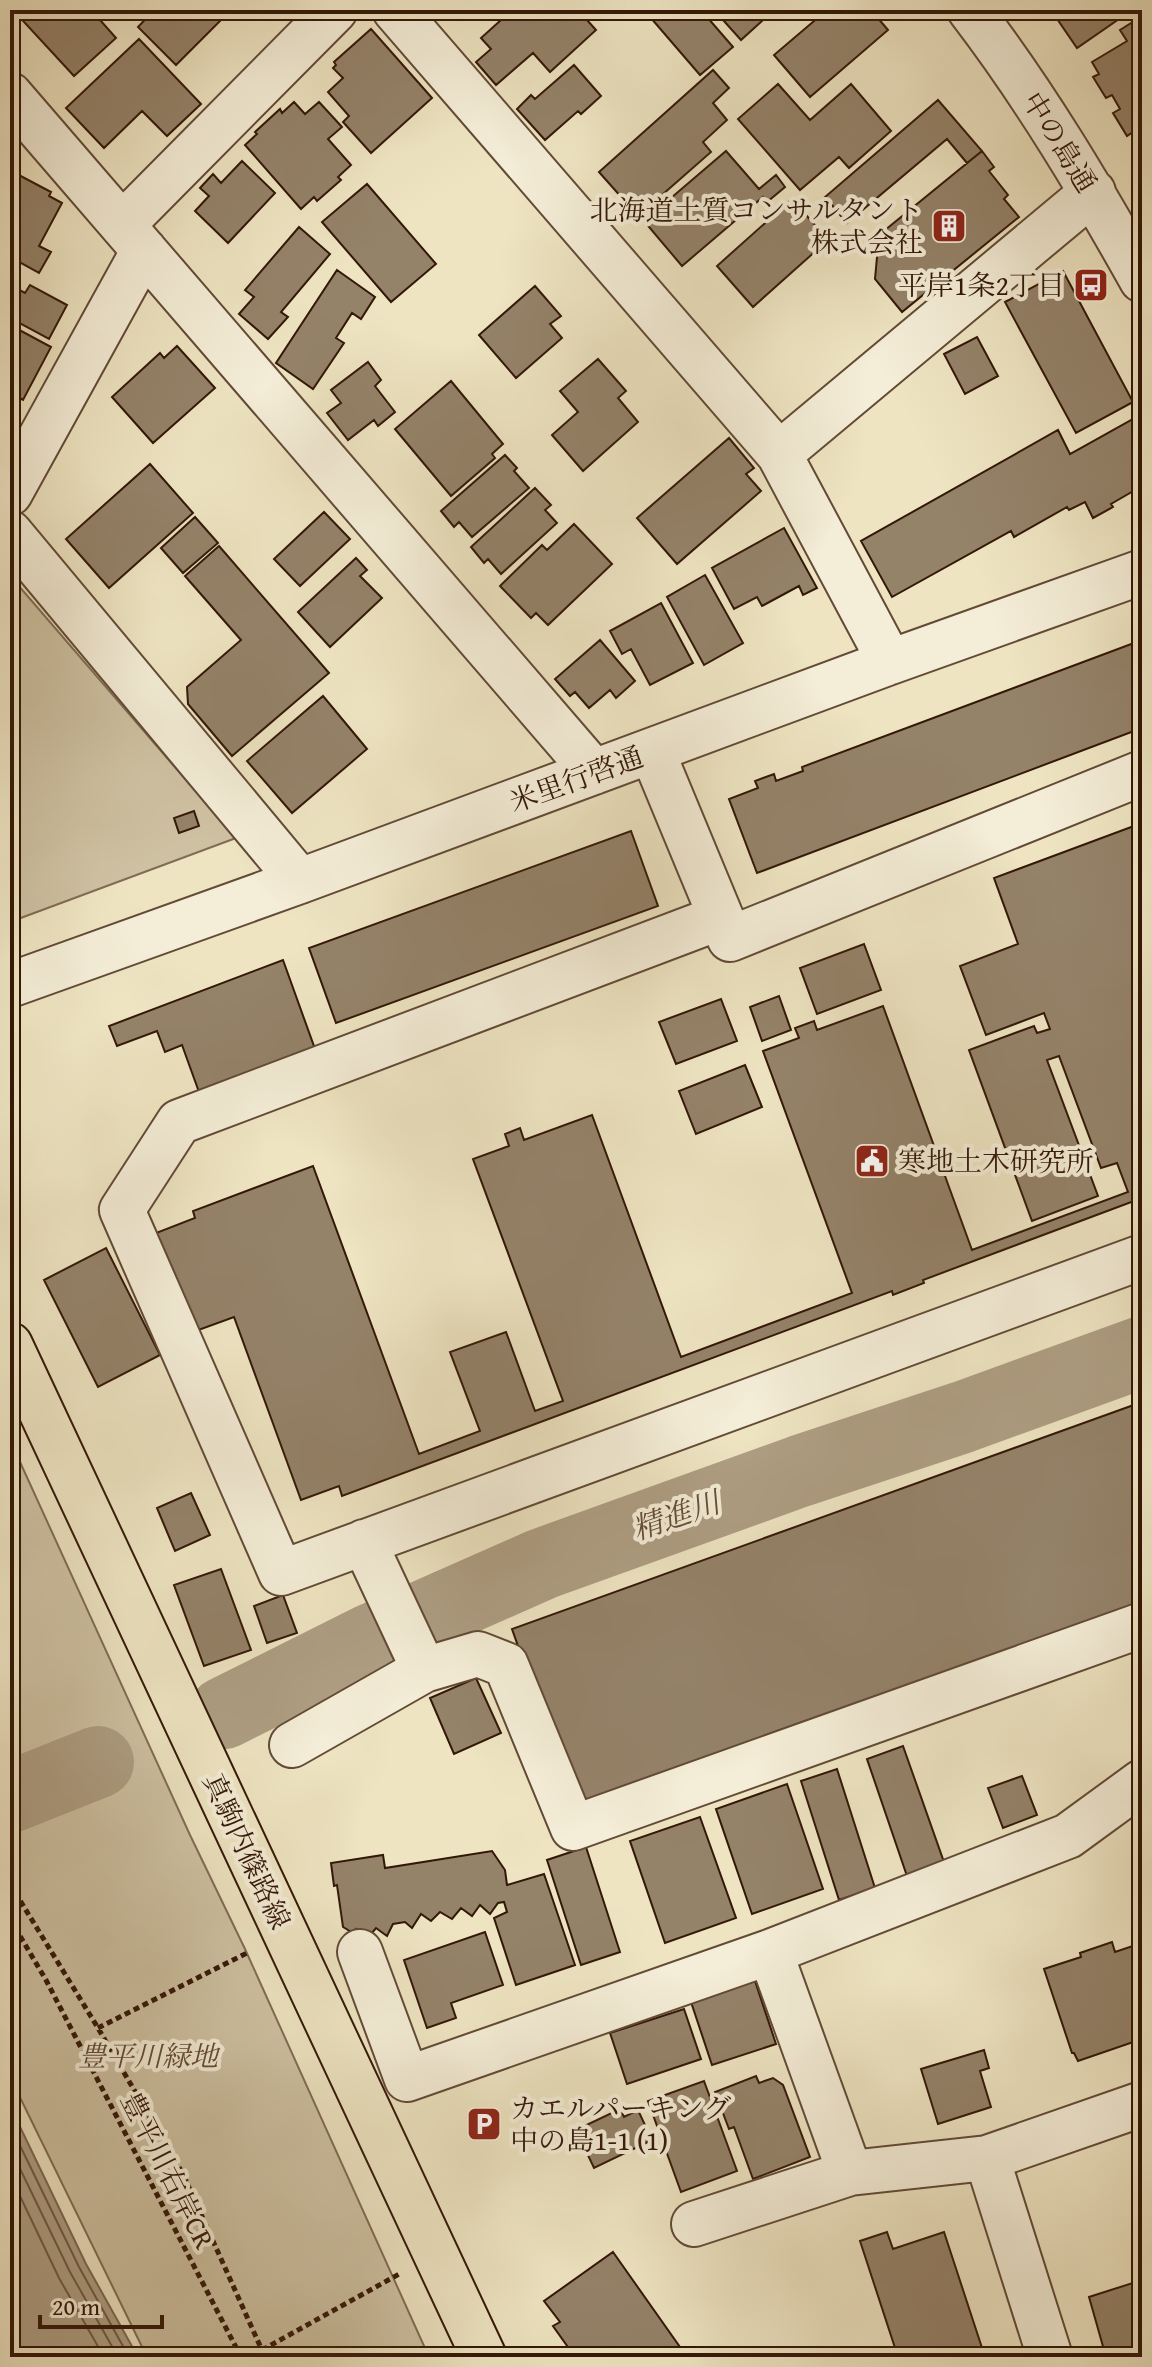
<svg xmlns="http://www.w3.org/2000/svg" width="1152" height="2367" font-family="'Gentium Book Plus','Noto Serif JP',serif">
<rect width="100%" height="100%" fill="#eee4c2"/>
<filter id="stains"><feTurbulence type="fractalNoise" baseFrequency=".0025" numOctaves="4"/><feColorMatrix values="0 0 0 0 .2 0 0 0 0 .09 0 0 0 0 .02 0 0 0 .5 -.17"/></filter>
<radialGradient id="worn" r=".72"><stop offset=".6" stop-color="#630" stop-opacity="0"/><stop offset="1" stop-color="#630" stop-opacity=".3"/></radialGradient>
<path fill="#cec1a2" stroke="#806c55" stroke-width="2" d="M10,578H12L236,838L10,922Z
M10,1440L190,1835L245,1949L429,2357H147L10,2077Z"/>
<path fill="#ae9e83" stroke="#7d6852" stroke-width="2" d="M10,2106L86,2264L138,2357H10Z"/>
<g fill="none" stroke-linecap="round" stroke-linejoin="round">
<path stroke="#705a46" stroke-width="2" d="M10,2125L79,2267L129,2357
M10,2148L70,2272L118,2357
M10,2175L59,2278L104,2357"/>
<path stroke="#ae9e83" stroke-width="72" d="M224,1713L370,1640L542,1564L800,1471L963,1417L1142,1352
M10,1797L98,1762"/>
</g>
<path fill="#948269" stroke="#331708" stroke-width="2" d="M13,10H111L100,20L116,38L74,76Z
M154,10H229L230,11L176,65L138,27Z
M512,10H578L596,30L550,72L533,53L496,85L476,62L491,49L481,38Z
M644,10H701L733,47L700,75Z
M714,10H774L741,40Z
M827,10H871L888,30L810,97L774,55Z
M1051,10H1132L1077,48Z
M1139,18L1142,22V142L1139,144L1133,132L1127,136L1113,113L1120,109L1112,95L1106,98L1093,77L1099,74L1092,62L1127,41L1120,30Z
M371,29L432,98L371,153L343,122L349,116L328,92L343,78L333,68L336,65L334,62Z
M139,39L201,104L167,136L142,111L104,148L66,108Z
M574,65L601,96L581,114L578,111L545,140L517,109L531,95L535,99Z
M713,70L729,88L713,103L727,120L703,142L711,152L638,216L599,172Z
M778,84L810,120L851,84L891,131L849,168L839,157L800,190L738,119Z
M938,100L982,151L967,163L947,139L847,223L825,197Z
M294,102L305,114L319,102L342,127L328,139L351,165L338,177L341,180L317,201L314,197L301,209L245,145L257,134L255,132L280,109L282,113Z
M726,151L759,189L776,175L785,187L767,202L763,197L682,266L644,221Z
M982,151L994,167L989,171L1008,195L1004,199L1019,217L902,312L875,279L879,235Z
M242,161L275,193L228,243L195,211L209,196L200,188L213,174L221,183Z
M15,173L51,192L49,196L62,203L39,246L51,252L39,273L10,257V183Z
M367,184L436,264L391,302L322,222Z
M792,199L828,240L753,307L717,266Z
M299,227L330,254L281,312L288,317L268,339L239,314L254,297L245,290Z
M337,270L375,297L361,319L352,313L336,338L344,343L313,389L276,363Z
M1063,271L1133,402L1076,433L1005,302Z
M10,285L25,293L30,285L67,305L49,339L10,318Z
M535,286L561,316L550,324L562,338L516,378L479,335Z
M10,325L51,347L23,400L10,393Z
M977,337L998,376L965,394L944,354Z
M177,346L215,388L153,443L112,397L160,353L164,358Z
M598,359L626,391L618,398L638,422L583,471L552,435L578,412L560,391Z
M368,362L381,380L375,386L395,412L378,426L374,420L348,440L327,413L341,403L331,390Z
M451,381L503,444L492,454L495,458L451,496L395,429Z
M1142,414V486L1111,504L1113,507L1093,518L1085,502L1069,510L1067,507L1014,537L1011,531L892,597L861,541L1058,430L1070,454Z
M729,438L754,468L746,474L761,491L677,564L637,518Z
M505,455L517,468L514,471L529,488L472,537L459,522L454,527L441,511Z
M150,464L193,513L109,588L66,539Z
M535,488L551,505L545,510L557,523L501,574L488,559L484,563L471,547Z
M324,512L350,539L300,586L274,559Z
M195,517L218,543L183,573L161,548Z
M574,524L612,564L548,625L536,613L531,618L500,586L542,545L547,550Z
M784,528L817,588L803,595L799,586L762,606L757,597L734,609L712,568Z
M219,546L329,673L232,756L188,704L187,687L241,640L185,576Z
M356,558L367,570L360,576L382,598L330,647L298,612Z
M705,575L743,643L704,665L667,597Z
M661,603L693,663L650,685L631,649L622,654L610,631Z
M600,640L635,681L616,698L610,690L589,708L575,692L570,696L555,679Z
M1142,640V728L757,873L729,799L758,788L755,781L774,774L776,781L803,771L802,767Z
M323,696L367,749L292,813L247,761Z
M194,811L199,826L179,833L174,818Z
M1142,823V1198L923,1280L924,1283L893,1295L892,1291L342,1496L339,1486L301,1500L234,1317L193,1332L156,1233L195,1218L193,1211L313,1166L419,1454L480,1431L450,1352L506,1332L535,1411L563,1401L473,1159L509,1146L505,1134L520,1128L524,1140L592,1115L681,1357L852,1293L763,1051L799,1038L795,1028L814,1021L817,1030L883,1006L972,1250L1128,1192L1117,1163L1101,1168L1059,1056L1047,1060L1098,1196L1032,1221L969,1050L1034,1026L1037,1033L1050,1029L1044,1013L986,1035L960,966L1018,944L994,878Z
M631,831L658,906L336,1023L309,948Z
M864,944L881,990L817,1014L800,968Z
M283,960L315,1049L199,1092L182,1045L165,1052L157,1031L117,1046L109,1026Z
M779,996L791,1030L762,1041L750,1007Z
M721,999L737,1041L676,1064L659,1022Z
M745,1065L762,1107L696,1134L679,1091Z
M106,1248L160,1355L98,1387L44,1280Z
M1142,1402V1609L577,1813L512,1629Z
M191,1493L210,1535L175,1551L157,1508Z
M221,1569L251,1650L204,1666L174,1585Z
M283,1595L297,1633L267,1643L254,1606Z
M476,1678L501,1733L454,1754L430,1698Z
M903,1746L945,1865L908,1879L867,1759Z
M837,1769L875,1888L839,1900L801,1781Z
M1022,1776L1037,1815L1003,1828L988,1788Z
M787,1784L823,1889L752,1914L716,1809Z
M700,1817L736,1918L665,1943L630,1841Z
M586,1847L620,1952L581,1965L547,1860Z
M492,1851L505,1870L507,1885L544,1874L575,1965L516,1985L494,1918L507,1912L504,1902L498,1903L490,1914L480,1905L472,1916L461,1908L452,1919L440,1912L431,1921L421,1914L412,1928L405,1922L393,1924L387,1936L376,1928L367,1939L356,1929L353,1933L343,1927L337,1885L334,1886L331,1863L383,1855L385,1868Z
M485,1932L503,1985L451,2003L456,2018L427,2028L404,1960Z
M1112,1942L1115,1952L1142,1943V2039L1078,2061L1074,2053H1072L1044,1969L1081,1957L1080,1953Z
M755,1981L776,2044L712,2065L691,2002Z
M684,2009L701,2059L627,2084L610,2033Z
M984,2050L989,2068L980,2071L991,2107L938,2124L921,2069Z
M756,2076L759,2083L773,2078L783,2085L810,2157L753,2179L734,2127L729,2129L715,2092Z
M704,2081L737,2171L681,2192L648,2101Z
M620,2109L624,2117L638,2110L652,2140L594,2168L576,2130Z
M887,2232L893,2249L944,2232L985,2357H898L860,2241Z
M613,2252L687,2357H575L553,2326L560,2322L544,2301Z
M1142,2280V2354L1133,2357H1106L1089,2297Z"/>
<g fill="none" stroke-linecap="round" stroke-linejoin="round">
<g stroke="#624a36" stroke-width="48">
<path id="minor" d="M395,10L779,454L890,662
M970,10C1035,95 1090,187 1142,280
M10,95L594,772
M122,225L335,10
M779,454L1093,192
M10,493L144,250
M10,533L300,881
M652,751L730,939L1142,773
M721,917L179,1122L122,1210L281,1573L1142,1257
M10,985L300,881L890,662L1142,572
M424,1670L478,1654L506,1665L573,1828L1142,1625
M292,1745L424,1670L364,1542
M360,1952L407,2079L770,1952L1068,1836L1142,1782
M770,1952L850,2173L987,2158L1142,2104
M987,2158L1050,2357
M694,2224L850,2173"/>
</g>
<g stroke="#331708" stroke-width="48">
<path id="major" d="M10,1345L484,2357"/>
</g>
<path stroke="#331708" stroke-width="5" stroke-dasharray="6 4" stroke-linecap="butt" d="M10,1884L98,2028L183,2174L265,2357
M10,1919L46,1980L241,2357
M98,2028L247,1953
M262,2350L401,2273"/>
<use href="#minor" stroke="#f4edd7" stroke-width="44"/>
<use href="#major" stroke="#eee4c2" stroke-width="44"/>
</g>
<defs>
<g id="building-square" transform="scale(1.8)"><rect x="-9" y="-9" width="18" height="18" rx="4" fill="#8f2418" stroke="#f4edd7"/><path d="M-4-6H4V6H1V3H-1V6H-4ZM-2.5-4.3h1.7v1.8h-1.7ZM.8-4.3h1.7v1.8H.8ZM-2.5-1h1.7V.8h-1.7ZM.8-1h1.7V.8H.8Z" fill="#fff"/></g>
<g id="bus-square" transform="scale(1.8)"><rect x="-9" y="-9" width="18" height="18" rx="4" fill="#8f2418" stroke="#f4edd7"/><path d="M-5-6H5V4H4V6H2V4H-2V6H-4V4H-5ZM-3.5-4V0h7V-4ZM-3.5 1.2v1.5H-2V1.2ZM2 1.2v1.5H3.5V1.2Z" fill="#fff"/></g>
<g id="civic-square" transform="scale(1.8)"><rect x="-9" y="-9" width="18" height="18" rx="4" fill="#8f2418" stroke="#f4edd7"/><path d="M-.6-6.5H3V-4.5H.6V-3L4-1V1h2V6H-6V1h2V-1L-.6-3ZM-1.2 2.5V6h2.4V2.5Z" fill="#fff"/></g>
<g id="parking-square" transform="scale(1.8)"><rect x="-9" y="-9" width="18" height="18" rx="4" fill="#8f2418" stroke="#f4edd7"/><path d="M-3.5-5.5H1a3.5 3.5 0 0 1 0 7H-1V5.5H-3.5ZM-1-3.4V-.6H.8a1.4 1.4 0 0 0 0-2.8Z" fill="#fff"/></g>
</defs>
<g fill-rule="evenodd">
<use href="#building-square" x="949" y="226"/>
<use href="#bus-square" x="1091" y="285"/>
<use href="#civic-square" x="872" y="1161"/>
<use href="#parking-square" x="484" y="2124"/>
</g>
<g text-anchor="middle" stroke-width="8" stroke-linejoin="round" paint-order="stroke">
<g font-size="28" fill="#331708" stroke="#f4edd7">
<text transform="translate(1060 142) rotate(58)" y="10">中の島通</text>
<text transform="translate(576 779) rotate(-20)" y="10">米里行啓通</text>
<text transform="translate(247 1851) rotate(65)" y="10">真駒内篠路線</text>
<text transform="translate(168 2170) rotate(63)" y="10">豊平川右岸CR</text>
</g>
<g font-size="28" fill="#331708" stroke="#f4edd7" text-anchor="end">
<text x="923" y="220">北海道土質コンサルタント<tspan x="923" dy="32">株式会社</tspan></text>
<text x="1065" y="295">平岸1条2丁目</text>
<text x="898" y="1171" text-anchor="start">寒地土木研究所</text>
<text x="510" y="2118" text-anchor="start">カエルパーキング<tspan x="510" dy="32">中の島1-1 (1)</tspan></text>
</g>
<g font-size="28" font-style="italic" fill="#624a36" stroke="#f4edd7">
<text x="148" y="2066">豊平川緑地</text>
</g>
<g font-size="30" font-style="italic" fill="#644d39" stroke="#f4edd7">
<text transform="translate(676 1516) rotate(-19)" y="10">精進川</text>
</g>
</g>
<rect width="1152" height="2367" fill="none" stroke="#eee4c2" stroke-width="40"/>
<rect x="12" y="12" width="1128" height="2343" fill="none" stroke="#331708" stroke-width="4"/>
<rect x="20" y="20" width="1112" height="2327" fill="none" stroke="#331708" stroke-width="2"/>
<path d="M40 2315v12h122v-12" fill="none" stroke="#331708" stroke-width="4"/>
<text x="52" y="2315" font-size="24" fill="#331708" stroke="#f4edd7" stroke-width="6" paint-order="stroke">20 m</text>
<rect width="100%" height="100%" filter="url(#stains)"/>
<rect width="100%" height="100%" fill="url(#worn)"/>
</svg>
